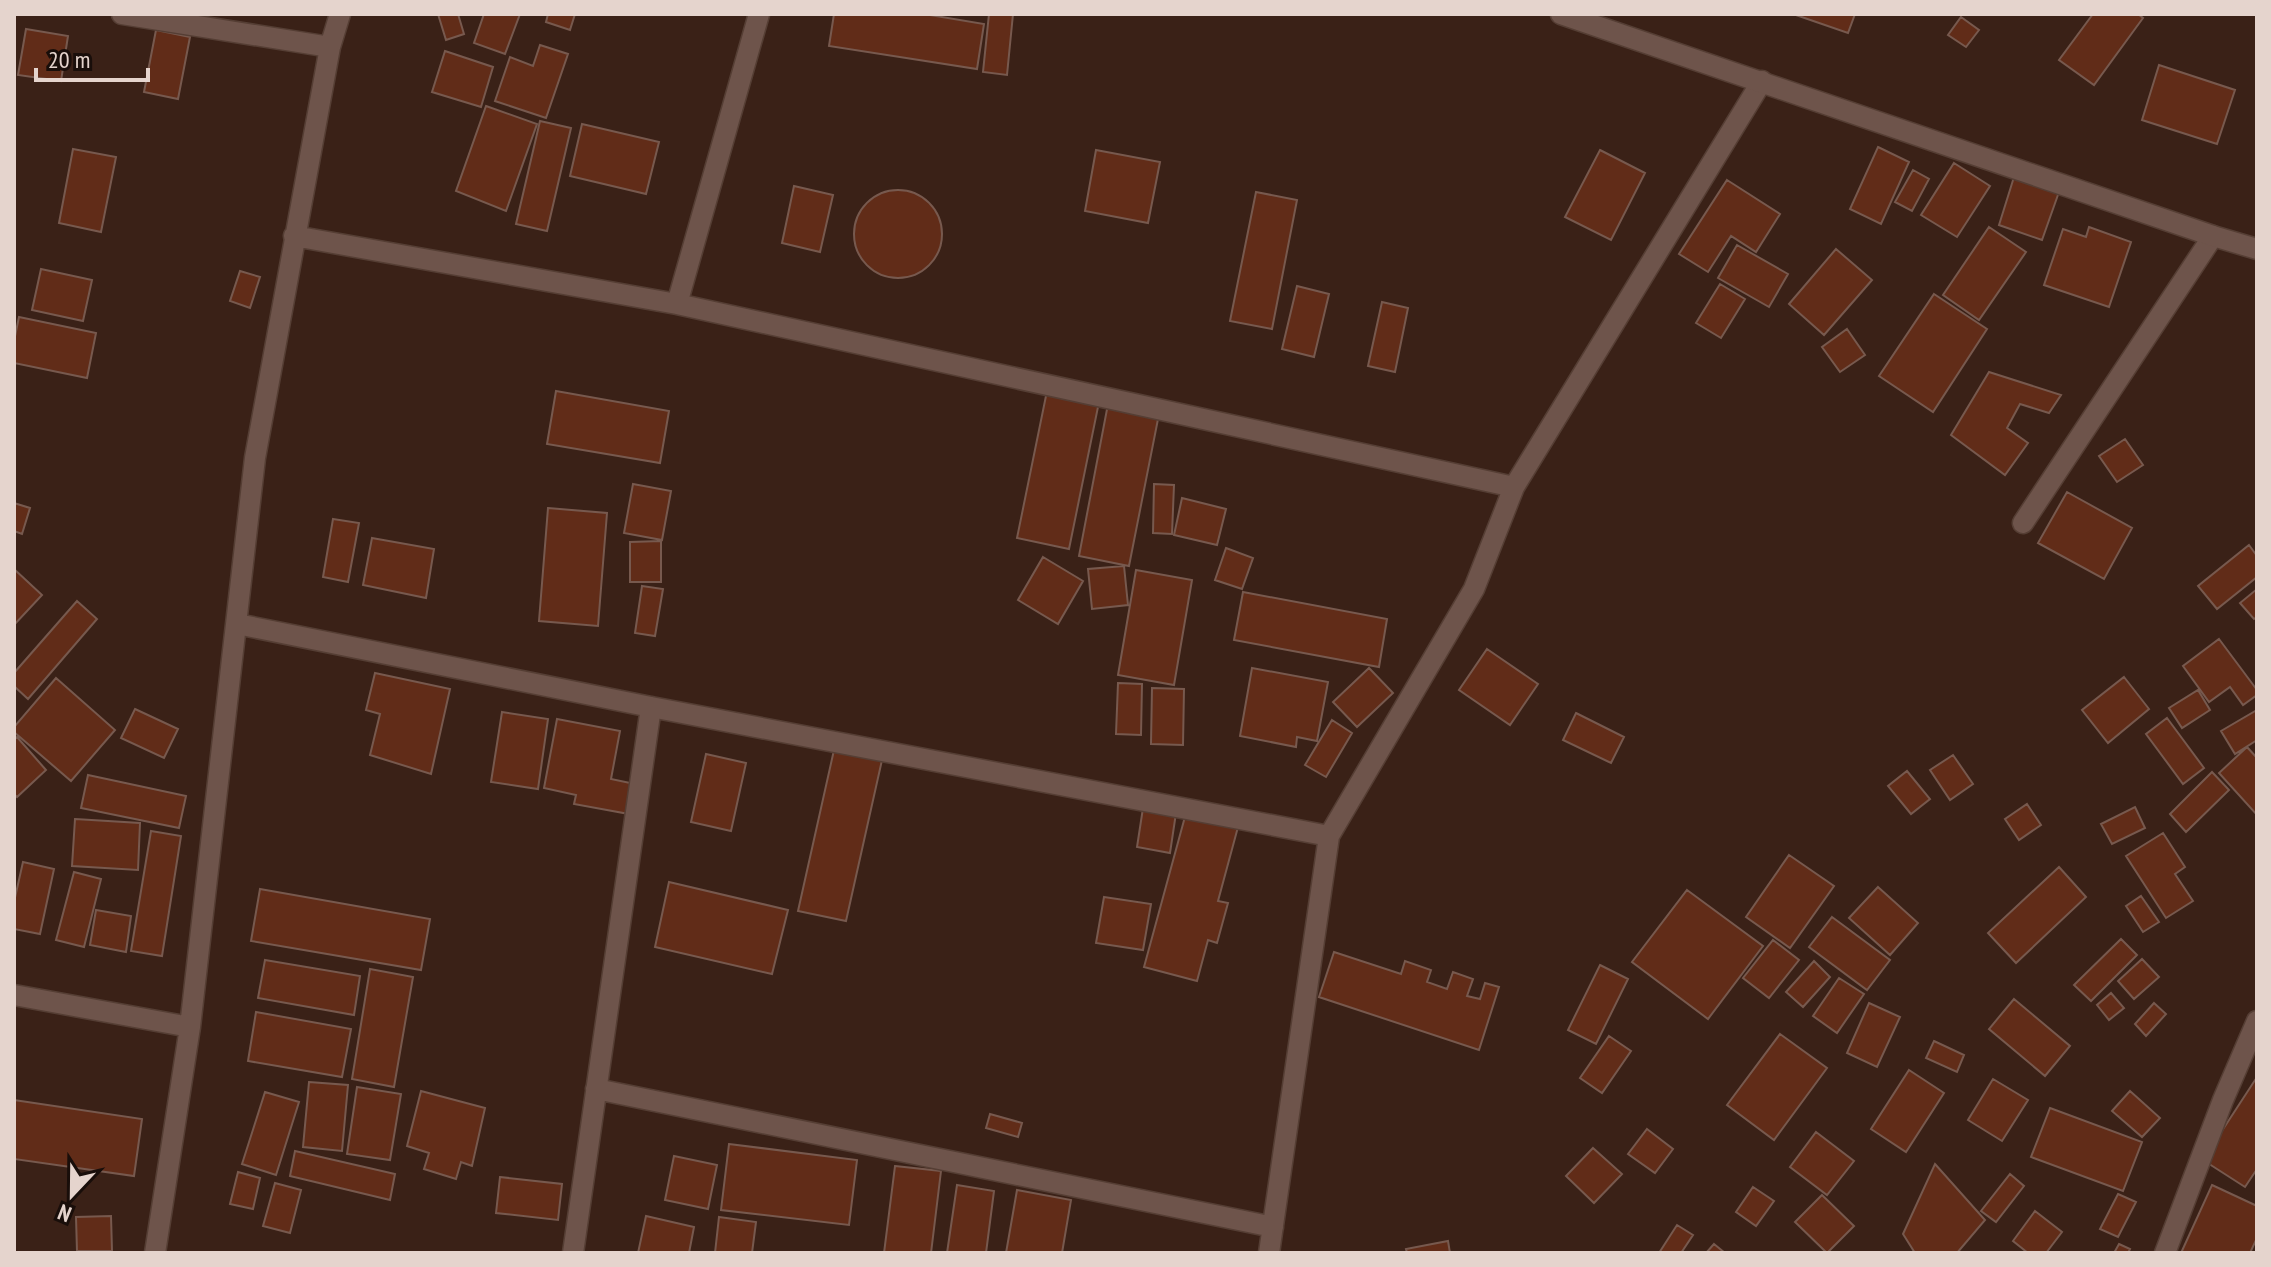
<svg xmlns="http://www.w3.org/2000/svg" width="2271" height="1267" font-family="'PT Sans Narrow',sans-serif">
<rect width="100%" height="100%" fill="#3a2117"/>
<path fill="#612c18" stroke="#77594e" stroke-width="2" d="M438,14H458L464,34L446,40Z
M484,14H520L505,54L474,43Z
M548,14H575L570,30L546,22Z
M834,14H924L984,24L977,69L829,46Z
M989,14H1013L1007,75L983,72Z
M1793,14H1855L1848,33Z
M2093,14H2138L2143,18L2094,85L2059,60Z
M1961,17L1979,30L1966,47L1948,35Z
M26,29L68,36L61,81L18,75Z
M156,30L190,37L178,99L144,92Z
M540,45L568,54L546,118L495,101L510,57L533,66Z
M445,51L493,67L481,107L432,92Z
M2159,65L2235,90L2217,144L2142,120Z
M486,106L537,124L506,211L456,191Z
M540,121L571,128L547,231L516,224Z
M582,124L659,142L646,194L570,176Z
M1878,147L1909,162L1881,224L1850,209Z
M73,149L116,157L101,232L59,223Z
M1096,150L1160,162L1148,223L1085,211Z
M1600,150L1645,173L1611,240L1565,217Z
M1954,163L1990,186L1957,237L1921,215Z
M1913,170L1929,179L1912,211L1895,202Z
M2014,177L2059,192L2042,240L1999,225Z
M1727,180L1780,214L1756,252L1731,236L1708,272L1679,254Z
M794,186L833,195L820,252L782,243Z
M854 234a44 44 0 1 1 88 0a44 44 0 1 1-88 0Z
M1256,192L1297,200L1272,329L1230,321Z
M1989,227L2026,252L1979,320L1943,295Z
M2089,227L2131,242L2109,307L2044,285L2063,229L2086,237Z
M1737,245L1788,274L1769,307L1718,278Z
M1836,249L1872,280L1824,335L1789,304Z
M41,269L92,280L83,321L32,310Z
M240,271L260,277L250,308L230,301Z
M1720,284L1745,299L1721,338L1696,323Z
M1297,286L1329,294L1314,357L1282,349Z
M1934,294L1987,329L1933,412L1879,376Z
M1382,302L1408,308L1395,372L1368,366Z
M19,317L96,333L87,378L14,363V341Z
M1847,329L1865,355L1840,372L1822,347Z
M1989,372L2061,395L2049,413L2020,404L2007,428L2028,443L2005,475L1951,435Z
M556,391L669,411L660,463L547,444Z
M1047,391L1099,402L1069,549L1017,538Z
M1108,404L1159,414L1129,566L1079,556Z
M2125,439L2143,465L2117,482L2099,456Z
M633,484L671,491L662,540L624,533Z
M1154,484L1174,485L1172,534L1153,533Z
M2067,492L2132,528L2104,579L2038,543Z
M1182,498L1226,509L1217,545L1174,535Z
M14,503L30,508L22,534L14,531Z
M548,508L607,513L598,626L539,621Z
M333,519L359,523L348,582L323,577Z
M372,538L434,549L426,598L363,585Z
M661,541V582H630V542Z
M2249,545L2257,556V577L2217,609L2198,586Z
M1226,548L1253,558L1242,589L1215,580Z
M1043,557L1083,581L1058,624L1018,600Z
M1124,566L1128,605L1092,609L1088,569Z
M14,569L42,595L14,625Z
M1136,570L1192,580L1174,685L1118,675Z
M642,586L663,589L655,636L635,633Z
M2257,589V617L2254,619L2240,603Z
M1243,592L1387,619L1379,667L1234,640Z
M77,601L97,619L28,699L14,686V673Z
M2219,639L2257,690V695L2243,705L2230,687L2209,702L2183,666Z
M1487,649L1538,684L1510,725L1459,690Z
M1252,668L1328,682L1317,741L1297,737L1296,747L1240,736Z
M1369,668L1393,693L1357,727L1333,702Z
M375,673L450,689L431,774L370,755L380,714L366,710Z
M2124,677L2149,709L2108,743L2082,710Z
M56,678L115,730L71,781L14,732V727Z
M1118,683L1142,684L1141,735L1116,734Z
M1152,688L1184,689L1183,745L1151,744Z
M2198,690L2210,710L2182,728L2169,708Z
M135,709L178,729L164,758L121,738Z
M2257,710V740L2235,754L2221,731Z
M502,712L548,719L538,789L491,782Z
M1576,713L1624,737L1611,763L1563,740Z
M2167,718L2204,768L2183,784L2146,734Z
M557,719L620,731L611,779L635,784L629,814L574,804L576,795L544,788Z
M1332,720L1352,733L1326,777L1305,765Z
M17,737L46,770L17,797L14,794V740Z
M2247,747L2257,758V815L2219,773Z
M834,750L882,760L846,921L798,911Z
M706,754L746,763L731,831L691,822Z
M1953,755L1973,784L1950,800L1930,770Z
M1907,771L1930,799L1911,814L1888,786Z
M2212,772L2229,790L2186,832L2170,814Z
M88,775L186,796L179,828L81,808Z
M2027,804L2041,825L2019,840L2005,819Z
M2135,807L2145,828L2112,844L2101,824Z
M1143,808L1176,813L1170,853L1137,847Z
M1186,813L1238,827L1218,901L1228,903L1217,943L1208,940L1197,981L1144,967Z
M75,819L140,823L138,870L72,866Z
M151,831L181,836L162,956L131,951Z
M2163,833L2185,867L2175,874L2193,901L2166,918L2126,856Z
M1789,855L1834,886L1790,948L1746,917Z
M23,862L54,869L40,934L14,929V902Z
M2059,867L2086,897L2016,963L1988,933Z
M74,872L101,879L84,947L56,940Z
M669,882L788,910L772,974L655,947Z
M1878,887L1918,923L1890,955L1849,918Z
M260,889L430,919L421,970L251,941Z
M1687,890L1763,946L1708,1019L1632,962Z
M2141,896L2159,922L2143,932L2126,906Z
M1104,897L1151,904L1143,950L1096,943Z
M96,910L131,916L126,952L90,945Z
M1832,917L1890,960L1867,990L1809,947Z
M2121,939L2137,955L2091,1001L2074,985Z
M1773,940L1799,960L1769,998L1743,978Z
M1334,952L1401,974L1405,961L1431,970L1427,982L1447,989L1453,972L1473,979L1467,996L1480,999L1485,983L1499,987L1479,1050L1319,997Z
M2142,959L2159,977L2134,999L2118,981Z
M265,960L360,976L354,1015L258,998Z
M1814,961L1830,977L1803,1007L1786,992Z
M1600,965L1628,979L1596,1044L1568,1030Z
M370,969L413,977L394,1087L352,1079Z
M1839,978L1864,994L1837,1033L1813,1016Z
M2111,993L2124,1008L2109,1020L2097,1005Z
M2014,999L2070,1046L2045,1076L1989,1029Z
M1869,1003L1900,1017L1877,1067L1847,1053Z
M2154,1003L2166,1014L2146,1036L2135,1024Z
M256,1012L351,1029L342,1077L248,1061Z
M1780,1034L1827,1068L1774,1140L1727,1105Z
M1609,1036L1631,1051L1602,1093L1580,1078Z
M1934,1041L1964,1055L1957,1072L1926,1058Z
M1909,1070L1944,1093L1906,1152L1871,1129Z
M2257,1077V1169L2245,1187L2203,1160Z
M1993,1079L2028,1100L2002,1141L1968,1120Z
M309,1082L348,1085L342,1151L303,1147Z
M357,1087L401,1094L390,1160L347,1154Z
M421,1091L485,1108L472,1166L461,1162L456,1179L424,1169L429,1153L407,1146Z
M2130,1091L2160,1118L2142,1137L2112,1111Z
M265,1092L299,1102L276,1175L242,1164Z
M14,1100L142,1119L134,1176L14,1159Z
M2050,1108L2142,1142L2123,1191L2031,1157Z
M990,1114L1022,1123L1018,1137L986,1128Z
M1647,1129L1673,1149L1655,1173L1628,1154Z
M1816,1132L1854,1161L1827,1195L1790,1167Z
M729,1144L857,1160L849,1225L721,1210Z
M1593,1148L1622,1174L1594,1203L1566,1176Z
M295,1151L395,1174L390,1200L290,1176Z
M674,1156L717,1165L708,1209L665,1200Z
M1935,1164L1985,1220L1957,1253H1915L1903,1234Z
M895,1166L941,1171L931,1253H884Z
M238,1172L260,1178L253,1209L230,1204Z
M2010,1174L2024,1186L1996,1222L1981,1211Z
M500,1177L562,1184L558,1220L496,1213Z
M275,1183L301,1190L290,1233L263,1226Z
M957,1185L994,1191L986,1253H947Z
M2212,1185L2257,1206V1238L2250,1253H2181Z
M1753,1187L1774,1201L1756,1226L1736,1212Z
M1017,1190L1071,1200L1062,1253H1006Z
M2118,1194L2136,1202L2118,1237L2100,1229Z
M1822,1195L1854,1226L1827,1253L1795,1222Z
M2035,1211L2062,1232L2046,1253H2028L2013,1241Z
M111,1216L112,1251H77L76,1217Z
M646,1216L694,1227L689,1253H638Z
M719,1217L756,1222L752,1253H715Z
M1677,1225L1693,1235L1681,1253H1659Z
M1448,1241L1450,1253H1407L1406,1249Z
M1714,1244L1725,1253H1706Z
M2119,1244L2130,1249L2128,1253H2114Z"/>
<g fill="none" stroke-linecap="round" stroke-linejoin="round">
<g stroke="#553e34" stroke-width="23">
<path id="minor" d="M122,14L330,47
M294,236L677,304L1514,487
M677,304L759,14
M2023,523L2213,236
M237,624L651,707L1329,836
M14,995L190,1027
M596,1089L1273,1227
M155,1253L190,1027L255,458L330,47L340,14
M573,1253L651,707
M1269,1253L1329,836L1474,589L1514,487L1762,81
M2165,1253L2223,1100L2257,1021"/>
</g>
<g stroke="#553e34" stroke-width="23">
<path id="tertiary" d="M1561,14L2213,236L2257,249"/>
</g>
<use href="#minor" stroke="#6e544b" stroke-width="20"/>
<use href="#tertiary" stroke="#6e544b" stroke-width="20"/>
</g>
<rect width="2271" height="1267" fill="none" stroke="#e5d4cd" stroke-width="32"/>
<g transform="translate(72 1195) rotate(202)" stroke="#190e0a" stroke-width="6" paint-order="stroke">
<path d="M0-6L14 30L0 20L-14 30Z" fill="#e5d4cd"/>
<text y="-12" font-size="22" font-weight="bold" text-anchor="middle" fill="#e5d4cd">N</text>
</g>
<path d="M36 68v12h112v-12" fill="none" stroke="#e5d4cd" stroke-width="4"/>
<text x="48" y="68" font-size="24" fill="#e5d4cd" stroke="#190e0a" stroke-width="6" paint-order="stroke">20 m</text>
</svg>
